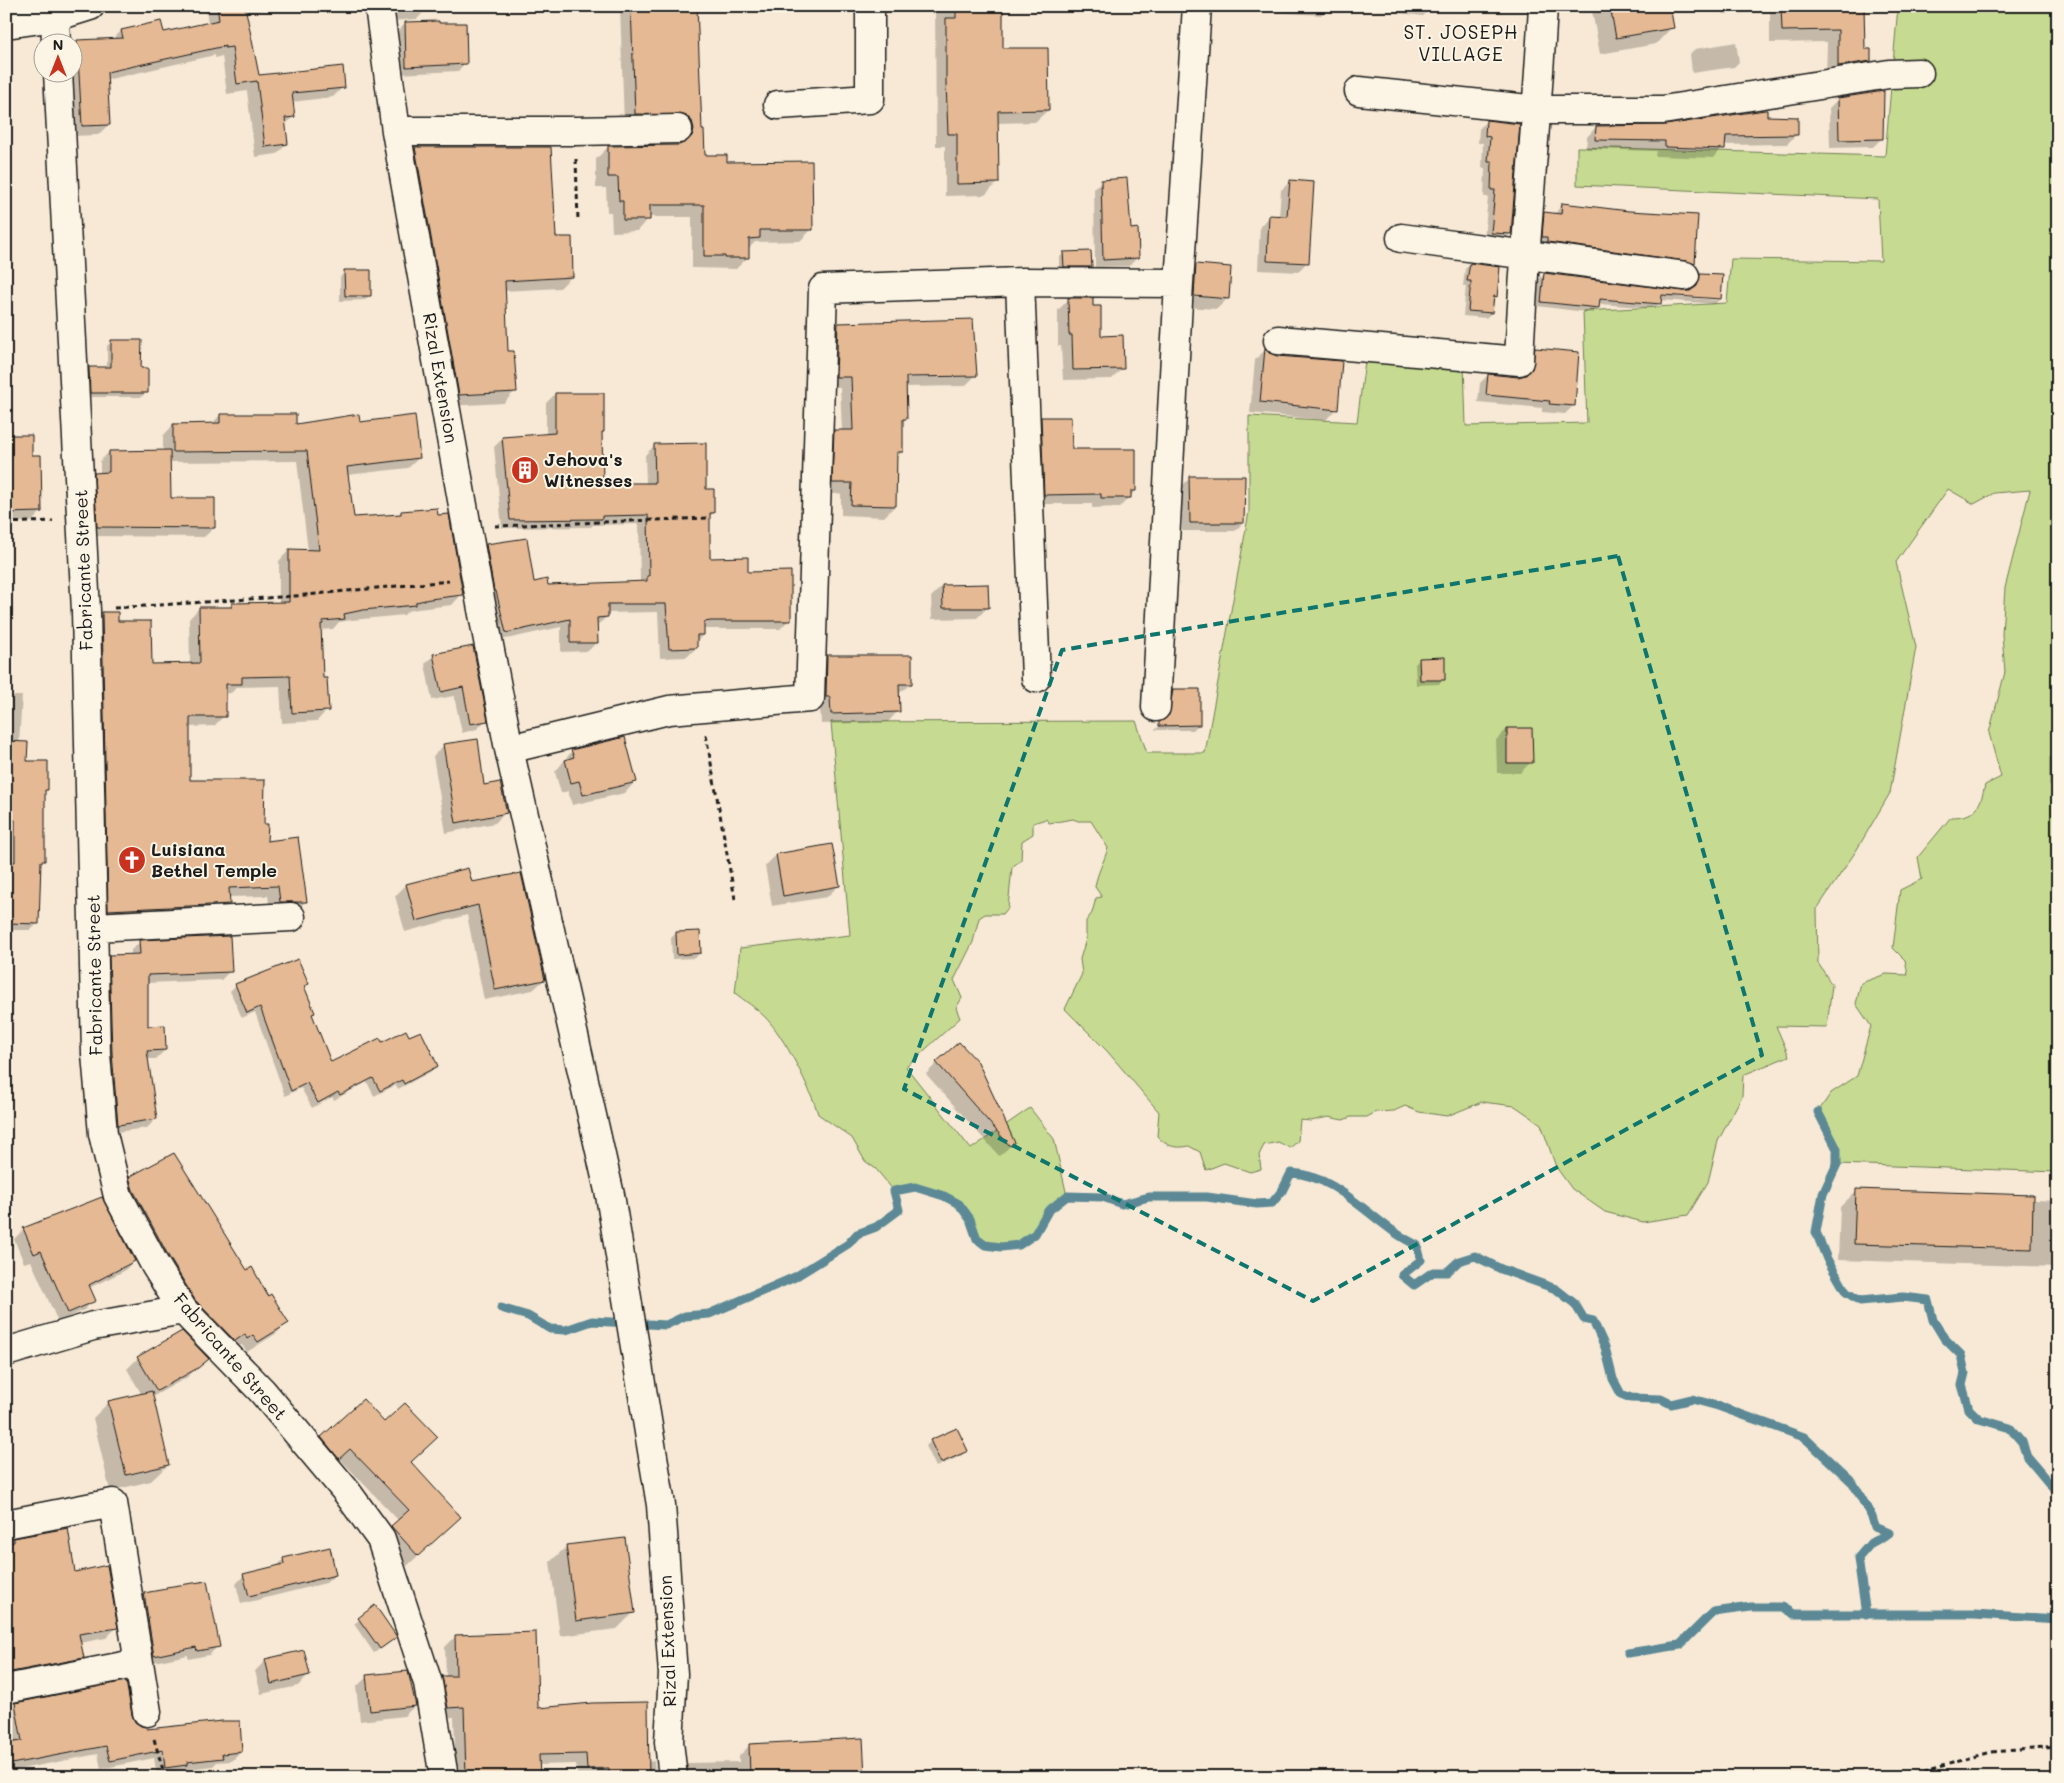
<svg xmlns="http://www.w3.org/2000/svg" width="2064" height="1783" font-family="Mali,sans-serif">
<rect width="100%" height="100%" fill="#f7e9d5"/>
<filter id="ink" filterUnits="userSpaceOnUse"><feTurbulence type="fractalNoise" baseFrequency=".02" numOctaves="2"/><feDisplacementMap in="SourceGraphic" scale="10" xChannelSelector="R" yChannelSelector="G"/><feConvolveMatrix kernelMatrix="1 2 1 2 8 2 1 2 1" color-interpolation-filters="sRGB"/></filter>
<g filter="url(#ink)">
<path fill="#c6db91" stroke="#717c56" d="M1898,6H2058V1172L1837,1164V1149L1818,1112L1831,1093L1857,1076L1871,1026L1856,1004L1861,983L1886,974L1908,975L1905,960L1893,948L1900,890L1922,879L1918,857L1951,817C1976,817 1980,807 1985,785L2001,777L1989,733L2005,672L2002,634L2005,588L2030,490L1994,493L1974,504L1948,489L1896,562L1916,647L1890,793L1856,851L1817,909L1818,963L1832,985L1827,1027L1776,1026L1789,1056L1743,1075L1742,1096L1718,1141L1708,1182L1688,1215L1643,1222L1605,1212L1572,1189L1556,1167L1541,1124L1515,1106L1482,1102L1447,1116L1419,1112L1405,1106L1394,1111L1376,1112L1367,1117H1351L1343,1120L1328,1117L1311,1121L1300,1120L1298,1141L1290,1148L1278,1142L1264,1145L1259,1155L1261,1169L1250,1172L1224,1163L1206,1170L1200,1152L1189,1146C1175,1149 1166,1146 1157,1136L1159,1112L1107,1051L1065,1009L1082,974L1080,959L1086,939V921L1092,913L1096,898L1102,897L1095,887C1097,873 1104,862 1108,848L1091,821H1078L1073,819L1049,823L1046,819L1033,823V834L1022,841L1021,860L1012,867L1008,908L1003,914H985L979,918L973,942L954,980L962,998L956,1008L960,1018L906,1067L971,1149L1030,1108L1054,1139L1067,1196L1049,1211L1035,1234L1019,1245L1001,1247L985,1245L977,1239L970,1219L959,1204L944,1196L915,1187L894,1191L876,1169L865,1161L852,1138L818,1114C811,1089 784,1036 765,1017C756,1008 745,1001 735,993L740,948L850,935L831,722L1136,721L1147,753H1205L1249,512V416L1357,422L1365,361L1464,364L1466,426L1587,423L1583,311L1727,303L1731,259L1881,261L1878,199L1577,185V147L1885,156Z"/>
<path fill="#0003" fill-rule="evenodd" d="M210,6H244L258,76L343,87L333,97L292,102L294,116L285,125L287,144L277,154L255,157L247,91L227,94L222,56L215,58V55L106,80L109,124L98,135L72,136L69,72H72V47L78,42L112,40L121,31L163,34L208,23L206,11Z
M248,6H279L276,9L249,12Z
M387,6H422V14L417,19L391,21Z
M620,6H696L700,131L704,156L726,164L812,229L800,241L755,242L748,249V257L736,269L692,268V217H649L637,231L612,232L611,212H607L606,188H596V159L608,147L681,145L682,142L680,134L624,126Z
M935,6H1001L1002,50L1048,110L1035,122L997,123V183L985,195L945,196V146H936Z
M1272,6H1330L1321,15L1272,12Z
M1400,6H1432L1423,16L1399,13Z
M1591,6H1668L1672,27L1656,44L1600,54Z
M1722,6H1828L1870,61L1857,73L1826,78L1827,42L1770,43V12L1723,14Z
M406,23L465,63L458,71L399,74L398,31Z
M1736,42L1739,62L1734,67L1692,73L1690,54L1695,49Z
M1883,92L1882,138L1873,147L1830,148L1829,108L1838,99Z
M1766,117L1797,134L1787,144L1724,145L1714,158L1655,156L1656,151L1586,149L1587,137L1596,127H1665Z
M1486,121L1518,125L1510,234L1503,241L1484,239L1488,197H1484L1485,168H1482L1483,143H1478L1479,129Z
M415,148L555,239L571,277L560,288L504,291L507,353L515,391L504,403L448,406L404,159Z
M1102,181L1130,230L1137,258L1129,266L1095,267L1094,189Z
M1291,181L1307,262L1298,272L1258,270L1260,226L1269,217H1279L1281,190Z
M1562,204L1629,213L1697,216L1694,264L1687,271L1535,244L1537,221L1545,213L1555,214Z
M1064,253L1090,266L1085,271H1059V258Z
M1470,264L1496,296L1492,300L1491,313L1486,318L1463,316L1466,286H1463L1465,269Z
M1196,265L1228,298L1217,309L1184,307L1186,276Z
M345,272L370,295L365,300L340,301V277Z
M1545,274L1683,293L1693,290L1695,280L1700,275L1720,299L1715,304L1661,300L1655,308L1599,304L1593,313L1537,306L1539,279ZM1677,295L1717,298V300L1677,297Z
M1069,299L1092,307L1100,337L1123,368L1112,379L1063,380L1061,346H1058V310Z
M838,324L976,375L965,386L905,387L906,418L902,422V452L896,458L895,506L884,517L841,515V494H822L824,442L835,431H842L840,387H826L827,335Z
M112,341L140,369L147,392L141,397H86L84,374L90,369H107V346Z
M1265,350L1276,357L1336,409L1326,420L1250,413L1255,360Z
M1536,350L1573,406L1565,414L1542,412V408L1478,402L1480,383L1488,375L1525,376L1528,358Z
M555,394L603,432L600,434L601,485L646,484L645,455L654,446L705,491L713,513L709,517V559L747,573L789,620L780,629H703V635L696,642V648L687,657L660,658L658,612L607,613V617L596,626L597,642L588,651L561,652V627L497,641L477,554L486,545L533,583L547,586L640,582L639,524L593,525L591,527L502,528L494,447L503,438L546,435V403Z
M220,415L294,425L359,423L419,458L408,468L347,475L353,518L398,515L402,512L462,594L452,605L418,609L408,611L404,615L352,620L339,622L333,629L320,630L322,679L327,710L317,721L282,723L280,686L237,687L231,693L224,694V716L214,726L189,727V781L263,825L265,842L305,902L295,912H270L268,896L228,897V904L218,914L99,920L92,624L102,613L117,622L151,666L190,665L189,619L199,608H228L232,604L279,603V561L289,550L308,551L297,461L169,462L170,499L214,528L204,537L88,536L85,483L95,474H100V461L109,452L163,451V436L173,425H211Z
M1042,418L1070,450L1135,491L1120,507L1092,508V504H1035L1032,428Z
M6,437L30,456L41,512L31,522H6Z
M1190,478L1243,523L1235,531H1182V486Z
M942,586L988,607L977,618L932,619L931,597Z
M472,648L486,720L477,729L462,733L454,696L432,700L425,664L434,655Z
M828,656L911,684L898,694V711L888,722L821,724L820,707H815L817,667Z
M1420,659L1444,679L1439,684L1416,685L1415,664Z
M1173,690L1198,725L1193,730H1155L1165,720L1168,695Z
M6,696H22L19,743L26,762L47,789L43,793V860L40,864L38,923L31,930H6Z
M1507,729L1531,762L1520,773H1497L1496,740Z
M444,745L506,812L495,823L446,833L433,756Z
M572,751L635,782L625,793L572,805L568,791L561,793L555,772Z
M2054,753H2058V786H2049V758Z
M776,855L838,886L827,897L772,906L765,866Z
M471,883L544,980L533,990L484,1000L467,915L405,932L395,896L406,885Z
M676,933L700,953L695,958L672,959L671,938Z
M140,942L230,971L221,980L147,983V1027L165,1050L156,1059H147L156,1119L147,1128L109,1133L101,965L110,957L131,956V950Z
M307,983L303,988L313,1013L311,1015L331,1064L381,1043L408,1037L436,1066L430,1072L398,1089L396,1085L374,1096L367,1082L334,1100L332,1097L312,1108L301,1088L285,1096L255,1012L242,1018L230,991L236,985Z
M937,1063L1014,1142L1003,1153L999,1156L926,1074Z
M130,1178L247,1272L287,1322L277,1333L247,1352L242,1345L224,1351L119,1189Z
M1856,1191L2058,1201V1267L1838,1260L1840,1207Z
M24,1229L134,1261L124,1271L89,1288L94,1300L84,1310L58,1322L31,1261L24,1263L14,1239Z
M6,1232L9,1245L6,1248Z
M138,1358L207,1359L186,1378L152,1397L168,1465L151,1481L110,1491L93,1418L109,1402L142,1395L127,1369Z
M322,1438L410,1462L449,1527L407,1566L381,1537L399,1521L339,1458L328,1469L312,1449Z
M931,1441L966,1451L961,1456L936,1467L926,1446Z
M67,1529L74,1573L116,1628L106,1638L80,1643L83,1657L72,1668L6,1681V1540Z
M567,1546L633,1613L617,1629L560,1636L550,1562Z
M284,1559L335,1575L326,1583L241,1604L236,1584L244,1575L275,1568Z
M167,1588L218,1646L209,1655L188,1659V1655L145,1664L135,1603L144,1594L163,1591Z
M375,1607L390,1642L374,1653L354,1624Z
M456,1636L537,1709L648,1762L654,1761L656,1777H577L576,1764L538,1765L539,1777H456L454,1717L438,1718L432,1688L446,1677L445,1647Z
M266,1660L308,1675L298,1686L261,1694L255,1671Z
M367,1677L415,1706L404,1716L360,1721L356,1687Z
M15,1704L131,1715L134,1723L147,1731L241,1752L232,1761L217,1762L213,1766L180,1770L177,1773L157,1776L154,1758L101,1769L98,1754L6,1772V1744L12,1743L6,1713Z
M749,1746L863,1777H677V1773L687,1763L739,1762V1756Z
M427,1774V1777H385L386,1776Z"/>
<g fill="none" stroke-linecap="round" stroke-linejoin="round">
<path stroke="#5c8995" stroke-width="9" d="M1818,1112L1837,1149V1164L1823,1194L1816,1232L1827,1259L1846,1292L1860,1301L1903,1297L1928,1300L1933,1320L1944,1338L1961,1355L1965,1373L1962,1385L1969,1409L1979,1419L2010,1428L2022,1442L2027,1457L2058,1494
M501,1308L528,1316L550,1329L566,1330L592,1321L666,1325L685,1316L709,1314L795,1277L848,1244L857,1234L876,1227L899,1210L894,1191L915,1187L944,1196L959,1204L970,1219L977,1239L985,1245L1001,1247L1019,1245L1035,1234L1048,1211L1067,1196L1103,1197L1122,1204L1149,1197H1207L1257,1204L1272,1203L1282,1191L1291,1173C1340,1175 1374,1226 1417,1245L1421,1260L1402,1275L1414,1285L1433,1272H1447L1459,1261L1475,1256L1501,1269L1556,1289L1575,1304L1584,1319L1593,1321L1605,1347L1613,1379L1621,1394L1631,1398L1661,1399L1671,1404L1692,1399L1718,1406L1804,1437L1853,1483L1872,1517L1875,1527L1889,1533L1871,1543L1858,1558L1866,1615
M1628,1653L1680,1645L1713,1612L1751,1607H1782L1794,1614H1974L2058,1619"/>
</g>
<path fill="#e4b994" stroke="#1c1c1c" d="M217,6H245L259,75L343,66L345,88L292,93L295,117L285,118L288,144L265,147L257,81L237,84L232,47L225,48V46L107,72L110,125L82,126L77,40L123,38L121,30L161,21L164,32L219,20Z
M631,6H697L702,130H704L705,155H727V162L812,161L813,230H760V238L749,239V258H725V256H704V205H650V220H623V201H619L618,177H608V146L679,145L686,142L692,136L694,129L692,121L685,115L635,114Z
M956,6H1003V48H1048L1049,110L998,111L999,183L957,184V134H948L946,82V18H956Z
M1610,6H1670L1674,28L1616,38Z
M1781,6H1864L1865,49H1871V61L1838,66V30L1782,31Z
M439,21V23H466L467,64L406,67L405,22Z
M1884,91L1883,139L1839,140L1838,98Z
M1765,110H1767V116L1798,117V135L1726,136L1725,149L1665,147V141L1595,140L1596,126L1665,125Z
M1486,120L1520,124L1511,234L1491,233L1495,190H1491L1492,162H1488L1490,137L1485,136Z
M415,147H551L556,237H572L573,277L505,281L508,351H514L517,392L459,395Z
M1127,178L1131,229L1138,228L1139,258L1103,260L1101,180Z
M1290,180L1314,182L1309,263L1267,261L1269,215L1287,216Z
M1562,203L1629,211L1698,215L1695,264L1687,261L1547,242V237H1542L1544,212L1561,214Z
M1091,251L1092,267H1064L1063,252Z
M1470,263L1500,267L1497,297L1494,296L1492,313L1468,311L1471,281H1467Z
M1196,264L1231,267L1229,299L1194,296Z
M344,270H371V296H345Z
M1544,273L1683,291H1690L1697,286L1700,274L1723,275L1721,299L1662,295L1661,304L1600,299L1599,308L1541,302Z
M1068,298H1093V306H1101V336L1123,335L1124,369L1073,370L1072,335H1069Z
M973,319L977,376L906,377L907,419H903V452H897L896,506L851,505L852,483H832L834,430H853L851,377H836L838,323Z
M111,340H142L141,368H148V393H90L89,367H111Z
M1265,348L1269,353L1277,356L1342,361L1338,410L1260,402Z
M1535,348L1579,352L1575,406L1549,404L1550,401L1486,395L1488,374L1518,377L1526,375L1532,369Z
M555,393H604V432H602L603,483H655L654,444L706,443V489H714V513H710V558L748,557V572L791,571V621H711L704,622V635H697V648L669,649L666,604H608V617L597,618L598,643H570V619L506,633L496,591H494L486,544L527,538L534,582L547,579L548,585L647,581V576H649L648,515L602,516V519L510,520L502,437L555,433Z
M220,414H296V424L359,414L360,422L415,415L420,458L347,467L354,517L401,514V511L437,508L438,515L449,514L463,595L430,599L416,602V605L363,610L344,614L345,619L323,621V624H321L323,678H327L329,711L292,713L290,676L242,677V684H226V717H190V780H265L264,824H268L267,841L298,837L307,902H280L278,886L229,888L230,904L108,910L102,612H118V621H151L152,664L200,663L199,607H232V603L289,602V549L319,550L307,451L173,452V424L220,423Z
M1041,417H1071L1072,449H1136V491H1131V498H1101V494L1044,495Z
M6,435H32V455H41L42,512L6,513Z
M170,450L171,498H215V528L97,527L94,473L109,472V451Z
M1189,476H1245L1244,523H1190Z
M988,584L989,608H943L942,585Z
M473,646L488,721L470,724L463,687L441,692L433,654Z
M827,655H912V684H899L900,712L831,714L830,697H826Z
M1445,657V680H1420L1419,658Z
M1173,689H1200V725L1159,726V722L1169,715Z
M1507,728H1532L1533,763H1507Z
M625,737L637,782L583,795L579,781L571,783L565,760L574,757L571,750Z
M478,739L484,785L500,782L507,813L456,823L443,744Z
M6,741L28,742L27,761H48V790H45V861H41L39,924L6,923V862H15V820H6Z
M832,844L840,886L783,896L776,854Z
M468,868L472,882L521,873L545,980L495,990L478,905L416,921L406,884Z
M700,931L701,953L677,955L676,932Z
M230,936L232,972L148,975V1026L165,1025L166,1050L147,1051L157,1119L118,1125L112,1053L109,955L140,954L139,940Z
M298,959L309,984L304,986L315,1013L312,1014L331,1062L380,1038L382,1042L406,1030L409,1036L421,1031L438,1066L404,1084L402,1080L380,1091L373,1078L340,1095L338,1092L318,1103L307,1083L291,1091L260,1007L247,1013L235,984Z
M959,1042L978,1062L1015,1143L1010,1146L936,1062Z
M174,1153L247,1270L252,1267L268,1296L271,1294L289,1323L258,1342L253,1335L247,1339L245,1334L235,1341L195,1300L169,1257L133,1190L129,1177Z
M1856,1189L2033,1195L2032,1249L1854,1244Z
M102,1197L135,1261L89,1285L96,1301L68,1313L41,1251L34,1254L23,1228Z
M182,1331L209,1359L198,1368L157,1391L137,1357Z
M152,1391L169,1465L126,1475L108,1401Z
M363,1399L384,1422L405,1403L438,1437L411,1462L461,1517L418,1556L391,1526L409,1510L350,1449L339,1459L321,1437Z
M957,1428L968,1451L941,1463L930,1440Z
M68,1528L75,1572L107,1565L118,1628L79,1634L84,1658L6,1673V1543L14,1542V1538Z
M625,1538L635,1613L576,1621L566,1545Z
M330,1547L336,1575L249,1596L243,1574L284,1564L283,1558Z
M207,1581L220,1647L197,1651L196,1647L154,1656L144,1593L166,1589V1587Z
M375,1605L397,1637L380,1649L358,1618Z
M536,1632L538,1708L592,1703L648,1702L649,1777H609V1768L587,1769L586,1754L539,1755L540,1777H466L464,1707L448,1708L442,1676H456L455,1635Z
M304,1650L310,1675L271,1684L265,1659Z
M408,1671L416,1706L370,1711L366,1675Z
M126,1681L132,1715L135,1722L141,1726L146,1727L147,1729L222,1721H240L242,1752L222,1754L223,1758L187,1762V1765L165,1768L163,1750L110,1761L106,1746L6,1765V1743L22,1741L15,1703Z
M863,1738L865,1777H750L749,1744Z"/>
<g fill="none" stroke-linecap="round" stroke-linejoin="round">
<g stroke="#1c1c1c" stroke-width="31">
<path id="minor" d="M379,6L396,131L476,578L509,749L610,1195L661,1505L673,1674L669,1742L673,1777
M55,17L56,42
M6,24L55,17L90,6
M58,72L86,611L96,1054L103,1134L118,1196L155,1265L183,1310L262,1391L346,1491L381,1539L428,1683L444,1777
M1359,91L1538,110H1663L1889,74L1919,73
M778,105L870,99V6
M396,131H575L678,129
M1401,238L1685,276
M1020,282L1036,678
M1278,340L1519,361C1524,243 1537,125 1543,6
M1156,707L1179,283L1197,6
M509,749L669,710L810,698L823,289L1020,282L1179,283
M94,927L291,917
M6,1352L93,1326L183,1310
M6,1524L113,1503L147,1712
M6,1689L139,1663"/>
</g>
<path stroke="#1c1c1c" stroke-width="3" stroke-dasharray="5 4" stroke-linecap="butt" d="M576,159L578,221
M6,523L53,521
M495,526L709,518
M114,608L295,596L449,581
M706,735L735,899
M154,1739L165,1777
M1914,1774L1991,1752L2058,1747
M1902,1777L1914,1774V1777"/>
<use href="#minor" stroke="#fcf5e5" stroke-width="28"/>
</g>
</g>
<path fill="none" stroke="#0f766e" stroke-width="4" stroke-dasharray="10 6" stroke-linejoin="round" d="M1618,556L1762,1055L1313,1301L904,1089L1062,650Z"/>
<defs>
<g id="building-disc" transform="scale(1.4375)"><circle r="9.5" fill="#c8321e" stroke="#fcf5e5"/><path d="M-4-6H4V6H1V3H-1V6H-4ZM-2.5-4.3h1.7v1.8h-1.7ZM.8-4.3h1.7v1.8H.8ZM-2.5-1h1.7V.8h-1.7ZM.8-1h1.7V.8H.8Z" fill="#fff"/></g>
<g id="church-disc" transform="scale(1.4375)"><circle r="9.5" fill="#c8321e" stroke="#fcf5e5"/><path d="M-1.2-6h2.4v3.5h3.3v2.4h-3.3V6h-2.4V-.1h-3.3v-2.4h3.3Z" fill="#fff"/></g>
</defs>
<g fill-rule="evenodd">
<use href="#building-disc" x="525" y="470"/>
<use href="#church-disc" x="132" y="860"/>
</g>
<g text-anchor="middle" stroke-width="4" stroke-linejoin="round" paint-order="stroke">
<g font-size="18" fill="#1c1c1c" stroke="#fcf5e5">
<text transform="translate(440 378) rotate(80)" y="6">Rizal Extension</text>
<text transform="translate(84 570) rotate(-92)" y="6">Fabricante Street</text>
<text transform="translate(95 975) rotate(-91)" y="6">Fabricante Street</text>
<text transform="translate(230 1357) rotate(49)" y="6">Fabricante Street</text>
<text transform="translate(668 1641) rotate(-92)" y="6">Rizal Extension</text>
</g>
<g font-size="18" font-weight="bold" fill="#1c1c1c" stroke="#fcf5e5" text-anchor="start">
<text x="544" y="466">Jehova's<tspan x="544" dy="21">Witnesses</tspan></text>
<text x="151" y="856">Luisiana<tspan x="151" dy="21">Bethel Temple</tspan></text>
</g>
<g font-size="19" letter-spacing="1" fill="#1c1c1c" stroke="#fcf5e5">
<text x="1461" y="39">ST. JOSEPH<tspan x="1461" dy="22">VILLAGE</tspan></text>
</g>
</g>
<rect width="2064" height="1783" fill="none" stroke="#fcf5e5" stroke-width="25"/>
<rect x="12" y="12" width="2039" height="1758" fill="none" stroke="#1c1c1c" stroke-width="2" filter="url(#ink)"/>
<g transform="translate(58 58)"><circle r="24" fill="#fcf5e5" stroke="#a29e95"/>
<path d="M0-4L9 19L0 12L-9 19Z" fill="#c8321e"/>
<text y="-8" font-size="14" font-weight="bold" text-anchor="middle" fill="#1c1c1c">N</text>
</g>
</svg>
